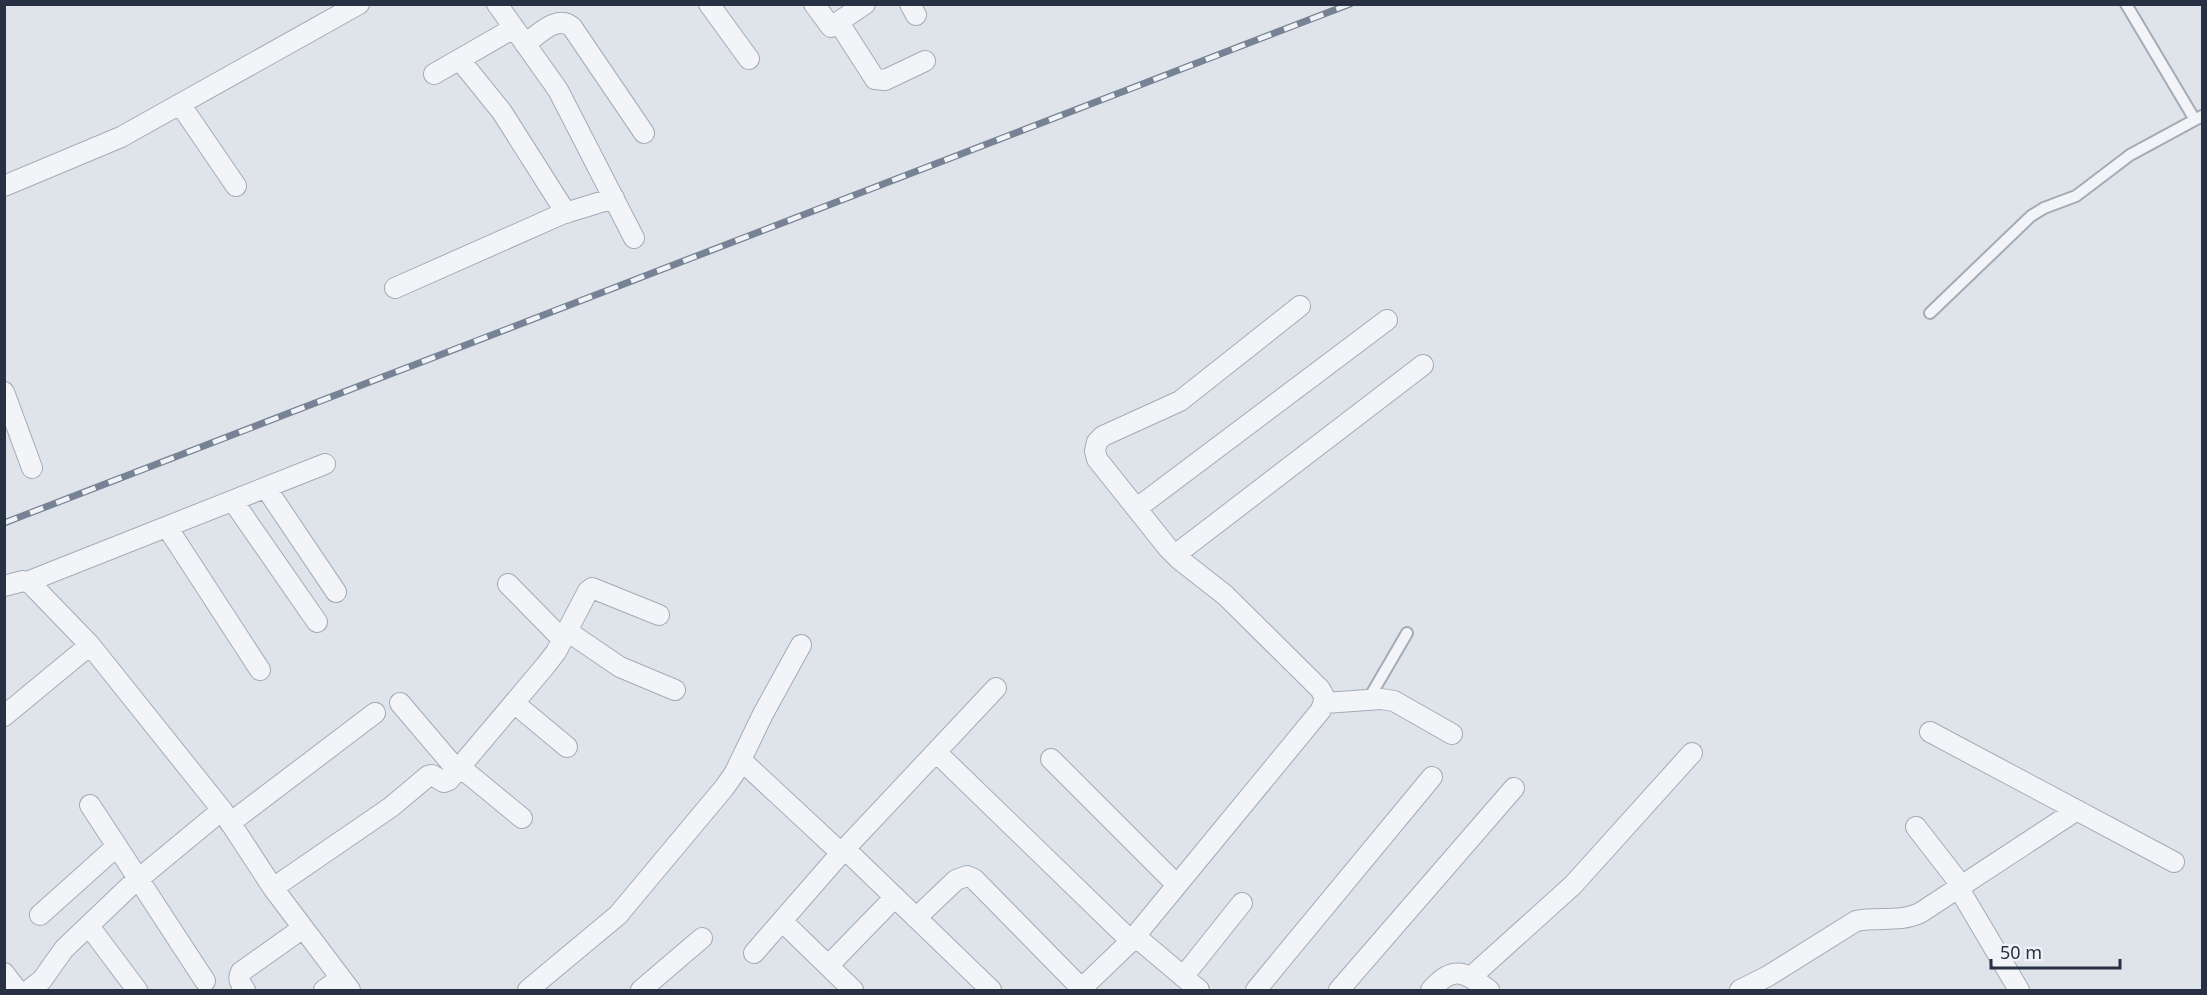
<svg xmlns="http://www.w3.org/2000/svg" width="2207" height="995" font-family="'Noto Sans',sans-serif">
<rect width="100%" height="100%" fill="#dfe4ea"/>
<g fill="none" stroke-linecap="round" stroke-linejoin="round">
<g stroke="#a4abb5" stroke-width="14">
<path id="lane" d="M2126,4L2195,120
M1930,313L2031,216L2044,208L2076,196L2130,155L2202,116
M1368,700L1407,633"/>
</g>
<g stroke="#a4abb5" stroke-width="22">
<path id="street" d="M497,4L558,90L634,238
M709,4L749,59
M814,4L831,27L865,4
M910,4L916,15
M839,23L875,79L885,80L925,61
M525,44C538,35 557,14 572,27L644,133
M460,60L502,112L566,213
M434,74L514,28
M180,104L236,186
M4,186L121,137L359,4
M395,288L562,214L614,198
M4,392L32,468
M266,488L336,592
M233,501L317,622
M1137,508L1387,320
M167,527L260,670
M1175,555L1423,365
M27,582L325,464
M508,584L562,639
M4,586L23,581L31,584L90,645L222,810L273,888L350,990
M567,631L620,667L675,690
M400,703L457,770
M514,703L567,747
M1325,703L1381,699L1394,701L1452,734
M4,716L90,645
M1930,732L2174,862
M936,752L1131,941
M1051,759L1176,884
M741,760L841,853
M460,767L522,818
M90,805L205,981
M230,823L375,713
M1916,827L1961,885
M845,849L991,990
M1958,887L2019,990
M273,888L391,807L428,776L432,775L444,782L449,780L546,665L556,652L588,591L592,588L659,615
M40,915L117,846
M916,918L956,880L967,876L974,879L1082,989
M782,921L853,990
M89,926L137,990
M1135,936L1199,990
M754,953L841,853L996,688
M828,966L895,897
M4,973L17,990
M1183,977L1242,903
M1471,977L1573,885L1692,753
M29,990L42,980L64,949L130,886L222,810
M245,990C241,984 237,979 241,972L303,928
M324,990L340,979
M528,990L618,915L724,788L734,774L763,714L801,645
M641,990L702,938
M1080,990L1131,941L1321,710L1325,698L1320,689L1225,595L1179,559L1168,548L1097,459L1095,451L1097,442L1103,436L1180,401L1300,306
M1256,990L1432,777
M1339,990L1514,788
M1431,990C1453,964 1465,972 1489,990
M1740,990L1768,976L1856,921C1878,916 1898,923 1920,913L2077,810"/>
</g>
<use href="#lane" stroke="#f2f4f8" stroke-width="10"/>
<use href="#street" stroke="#f2f4f8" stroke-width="20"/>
<g stroke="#778395" stroke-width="7">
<path id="rail" d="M4,523L1350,4"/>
</g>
<use href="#rail" stroke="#eff3f7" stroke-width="4.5" stroke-dasharray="14" stroke-linecap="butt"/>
</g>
<rect width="2207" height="995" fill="none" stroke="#273143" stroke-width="12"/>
<path d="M1991 959v9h129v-9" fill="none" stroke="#273143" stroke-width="3"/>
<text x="2000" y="959" font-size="18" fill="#273143" stroke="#eff3f7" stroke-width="4.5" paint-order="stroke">50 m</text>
</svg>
